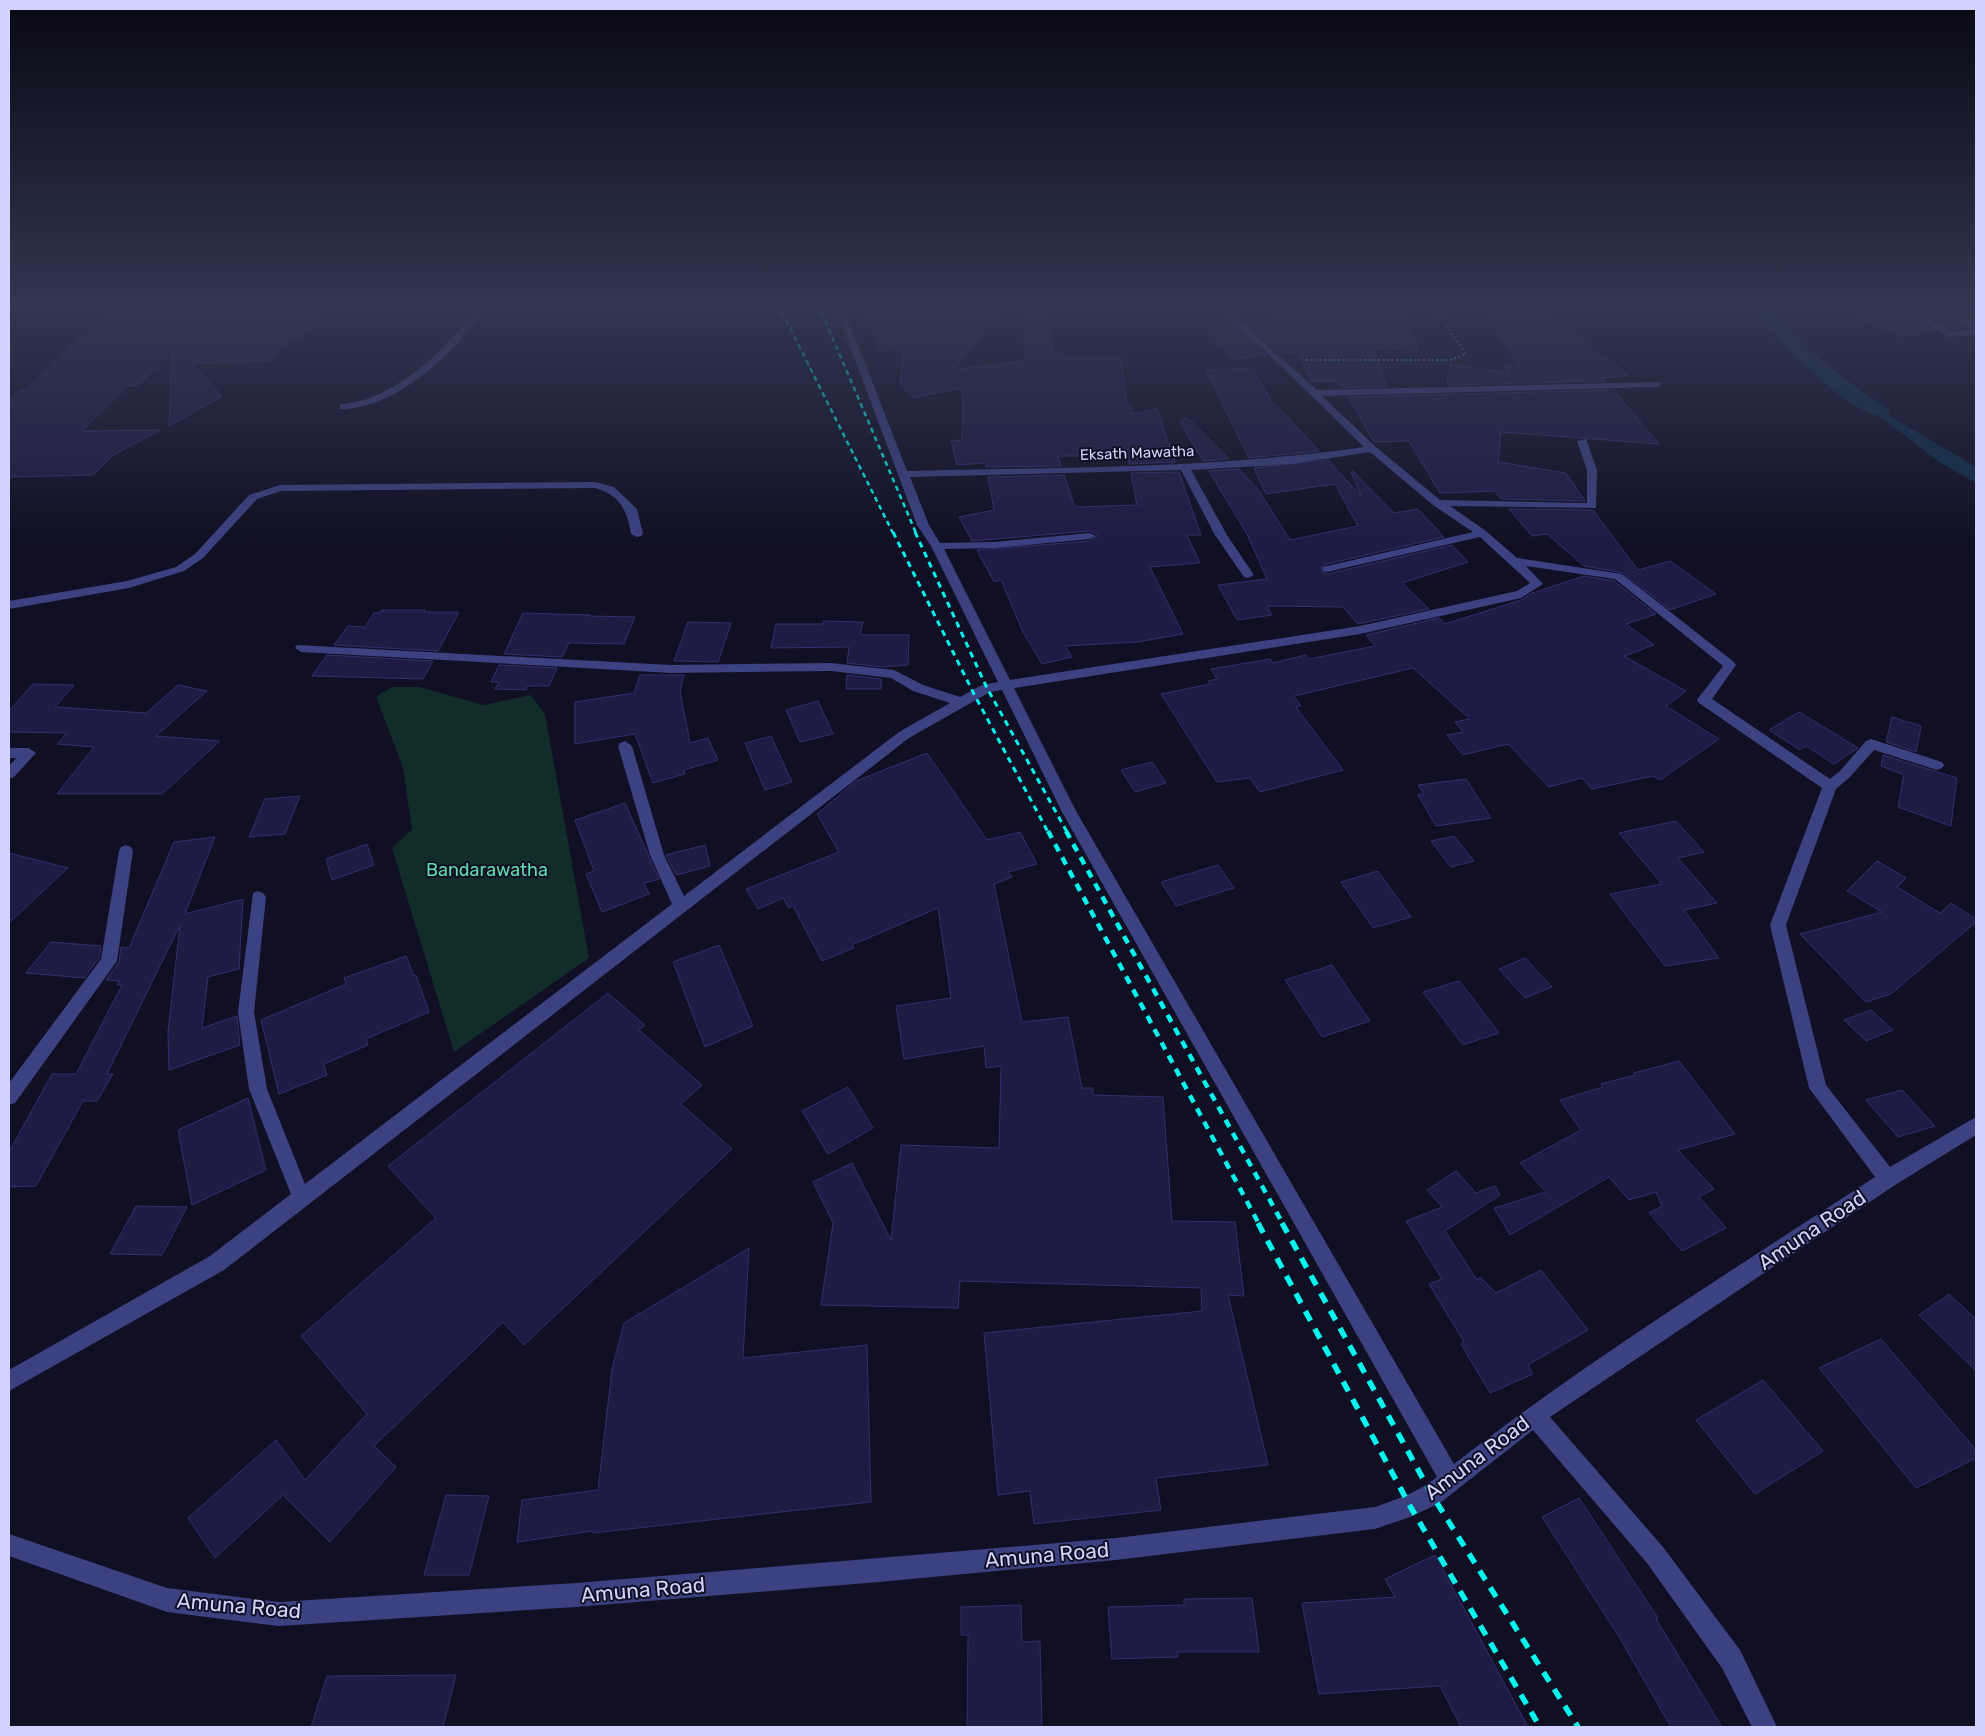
<svg xmlns="http://www.w3.org/2000/svg" width="1985" height="1736" font-family="Rubik,sans-serif">
<rect width="100%" height="100%" fill="#100f23"/>
<path fill="#122d29" d="M393,687H420L483,705L531,695L545,714L589,958L454,1052L392,848L412,829L403,768L376,696Z"/>
<path fill="#0f2c47" d="M1846,390L1976,467V483L1939,462Z"/>
<g fill="none" stroke-linecap="round" stroke-linejoin="round">
<path fill="#0f2c47" fill-rule="evenodd" d="M1750,304H1767C1800,347 1841,378 1887,408L1890,412L1887,416C1856,424 1766,331 1750,304Z"/>
</g>
<path fill="#1e1b44" stroke="#332e6f" d="M117,304H331L301,338H288L270,361L191,363L222,396L169,426L172,350L137,386H128L82,431L161,430L113,455L93,475L9,477V399L20,390H25Z
M921,304H1006L953,370L1025,361L1023,305L1049,306L1053,354H1063V357H1121L1127,404H1130L1132,414L1157,409L1175,462L1129,464L1128,456H1058L1061,466L986,467V463L957,465L951,441L962,440L963,388L912,398L900,383L904,349L879,350L865,313Z
M1349,304H1402L1418,350L1373,348L1387,386L1342,388L1338,381H1311L1298,352L1280,354L1245,323Z
M1826,304H1891L1934,331L1900,336Z
M1906,304H1925L1965,327L1950,329Z
M1478,305H1507L1513,314L1544,313L1564,334H1574L1629,375L1603,378L1605,381L1447,385L1450,364L1509,373L1505,366H1520Z
M1233,325L1267,355L1233,359L1209,330Z
M1253,368L1274,406H1277L1319,451L1249,458L1206,370Z
M1613,390L1659,444L1501,432L1498,462L1566,473L1585,501L1501,499L1494,491L1440,493L1409,441L1374,442L1348,397Z
M1187,417L1229,459L1203,461L1180,422Z
M1328,460L1361,496L1351,472L1353,471L1394,513L1418,509L1444,537L1323,565L1322,572L1327,574L1452,545L1468,562L1402,583L1429,609L1358,624L1343,607L1267,606L1272,615L1237,620L1218,585L1267,579L1247,534L1209,471L1239,469L1258,489L1290,540L1358,526L1335,484L1266,494L1254,468Z
M1179,472L1201,535H1187L1200,563L1150,567L1183,634L1137,642L1065,646L1072,657L1042,664L1023,632L1001,580L994,582L977,550L1090,541L1098,535L1090,531L972,541L959,517L994,510L988,477L1064,475L1075,507L1137,505L1131,473Z
M1509,509L1593,510L1638,570L1670,561L1716,594L1670,610L1623,573L1584,566L1547,534L1532,536Z
M1584,576L1614,581L1656,614L1626,624L1654,645L1624,656L1686,691L1666,706L1719,739L1660,780L1653,776L1592,789L1582,778L1549,787L1508,744L1463,755L1447,735L1463,732L1455,722L1470,719L1413,668L1294,696L1301,706L1296,707L1343,770L1260,792L1250,778L1217,782L1161,694L1210,684L1208,681L1217,679L1211,669L1270,659L1273,663L1306,655L1309,659L1375,646L1366,635L1439,618L1445,624L1521,600L1532,593Z
M382,610H425L424,612H459L438,651L334,645L348,626L365,627L374,613H380Z
M523,613L590,615L589,616L635,617L624,644L569,643L562,657L504,654Z
M823,621L863,622L860,635H909L908,665L882,667L847,663L849,647L771,648L776,624H823Z
M688,622L731,623L718,662L674,661Z
M327,655L433,661L423,679L312,676Z
M499,665L557,668L549,686H528L526,690L495,689L499,682H491Z
M640,675H684L680,691L690,743L708,738L718,760L684,770L685,774L653,783L635,734L575,744V702L634,693Z
M847,675L881,679V689H846Z
M33,684L74,685L55,707L146,713L178,685L207,691L156,736L220,741L162,794H57L94,747L57,744L67,733L9,732V711Z
M818,701L833,734L800,742L786,710Z
M1799,712L1858,748L1834,764L1806,746L1800,750L1769,730Z
M1892,717L1921,726L1916,752L1886,742Z
M771,736L792,782L765,790L745,743Z
M927,753L987,840L1020,832L1037,864L1008,872L1012,877L994,884L1022,1022L1068,1017L1082,1088H1093V1095L1163,1097L1172,1221L1235,1222L1244,1296L1228,1295L1268,1465L1156,1478L1161,1510L1034,1524L1030,1491L998,1495L984,1333L1202,1311L1201,1288L960,1281L958,1308L821,1305L833,1223L813,1182L852,1163L891,1240L901,1145L999,1148L1001,1066L986,1068L984,1046L904,1059L896,1006L951,998L938,908L852,945L854,948L822,961L793,906L789,908L783,898L758,909L746,889L839,852L817,814L856,781Z
M1883,755L1957,778L1951,826L1898,807L1904,775L1881,766Z
M1152,762L1166,783L1135,792L1121,770Z
M1466,779L1491,818L1436,826L1418,795L1424,794L1418,785Z
M300,796L285,834L249,837L265,799Z
M625,803L659,879L644,883L649,894L602,912L586,874L594,871L575,820Z
M1676,821L1704,852L1678,858L1717,903L1684,910L1719,958L1665,966L1610,894L1662,884L1619,833Z
M1454,836L1474,861L1451,867L1431,841Z
M215,837L185,914L243,899L239,969L208,977L202,1028L237,1016L240,1045L169,1070L168,1031L180,925L107,1074H113L97,1101H83L36,1186L9,1187V1152L52,1074H76L122,985H117L119,981L106,980L119,962L121,947L129,948L174,842Z
M367,844L374,865L332,880L326,859Z
M705,845L710,866L676,875L666,855Z
M9,853L68,868L9,923Z
M1877,861L1906,878L1897,887L1940,913L1951,903L1976,919V922L1891,994L1866,1002L1800,934L1882,912L1847,891Z
M1218,865L1234,888L1176,906L1161,882Z
M1378,871L1411,917L1373,928L1341,882Z
M51,942L101,946L99,958L84,978L26,973Z
M719,945L753,1026L705,1047L673,962Z
M406,956L414,976L416,975L429,1012L366,1039L368,1045L324,1064L327,1075L279,1094L261,1020L346,984L344,978Z
M1525,958L1552,987L1525,998L1499,969Z
M1332,965L1370,1021L1322,1037L1285,980Z
M1459,981L1465,988L1499,1033L1463,1045L1423,992Z
M608,993L645,1025L639,1030L702,1085L681,1104L732,1149L524,1345L503,1322L374,1446L396,1467L330,1542L283,1495L215,1558L188,1518L276,1440L305,1480L367,1414L301,1336L436,1218L388,1166Z
M1871,1010L1893,1030L1866,1041L1844,1020Z
M1679,1061L1735,1134L1678,1150L1714,1189L1699,1197L1726,1228L1682,1251L1649,1213L1662,1206L1656,1192L1629,1200L1609,1177L1510,1235L1494,1208L1546,1192L1520,1163L1581,1130L1560,1100L1603,1087L1601,1084L1635,1075L1634,1073Z
M848,1087L873,1128L828,1154L802,1111Z
M1902,1090L1935,1126L1898,1137L1866,1100Z
M248,1098L266,1170L192,1205L178,1130Z
M1456,1171L1476,1193L1495,1186L1500,1195L1445,1231L1477,1280L1480,1277L1496,1293L1541,1270L1588,1330L1528,1365L1533,1374L1490,1393L1461,1344L1464,1342L1429,1284L1442,1279L1406,1221L1442,1207L1427,1190Z
M136,1206L187,1207L162,1255L110,1254Z
M749,1248L743,1358L867,1345L871,1502L593,1533V1531L517,1542L522,1500L598,1490L612,1369L624,1323Z
M1949,1294L1976,1319V1371L1919,1315Z
M1881,1339L1976,1450V1458L1916,1488L1819,1368Z
M1763,1380L1823,1451L1755,1494L1696,1420Z
M446,1495L489,1496L469,1575H424Z
M1579,1498L1658,1618L1656,1619L1722,1727H1671L1618,1635L1542,1517Z
M1435,1555L1528,1727H1461L1440,1686L1319,1694L1302,1603L1395,1597L1385,1579Z
M1252,1598L1259,1652H1177L1178,1657L1112,1659L1108,1607L1184,1605V1599Z
M1021,1605L1022,1642L1040,1641L1042,1727H967L968,1635H961V1607Z
M456,1675L443,1727H311L327,1676Z"/>
<g fill="none" stroke-linecap="round" stroke-linejoin="round">
<path stroke="#32b29a" stroke-width="2" stroke-dasharray="2 2.5" stroke-linecap="butt" d="M1306,360H1450L1466,354L1431,304"/>
<path fill="#3b4181" fill-rule="evenodd" d="M482,304H490C461,345 410,397 359,407C352,408 346,410 340,409V405C350,402 360,402 370,398C412,382 455,339 482,304Z
M834,304H842L907,471C1060,467 1213,469 1364,447L1277,362L1212,304H1221L1317,390L1660,382L1662,384L1657,387L1322,396L1376,447L1440,500L1587,503V470L1577,441L1586,439L1597,470L1596,508L1450,506L1486,531L1517,558L1622,574L1734,662L1736,665L1712,699L1830,779L1840,771L1866,741L1871,739L1942,762L1944,765L1942,768L1937,770L1874,750L1850,777L1836,789L1786,925L1826,1085L1890,1167L1976,1117V1135L1895,1185L1550,1417L1663,1547L1740,1650L1777,1727H1752L1722,1668L1647,1563L1533,1430L1440,1503L1410,1517L1375,1529L1116,1560L879,1582L576,1607L279,1626L167,1612L9,1556V1534L167,1588L279,1602L576,1583L879,1558L1116,1538L1375,1507C1398,1499 1418,1492 1437,1477L1062,812L1002,690L990,692L909,738L224,1270L9,1391V1370L210,1256L291,1194L249,1089L238,1012L253,893L258,891L263,893L266,897L254,1012L267,1089L305,1184L672,904L650,855L618,746L620,743L625,741L632,746L664,855L684,896L899,732L950,703L913,691L891,678L831,671L671,673L301,652L295,648L297,645L671,665L831,663L894,670L923,685L960,697L982,685L998,682L931,546L917,525ZM1370,452L1433,505L1473,532L1323,567V571L1327,572L1480,537L1530,583L1517,591L1360,626L1010,680L944,549L995,548L1090,539L1096,536L1090,533L995,542L940,543L929,525L910,477L1181,470L1215,535L1244,577L1248,578L1254,575L1227,535L1191,470L1291,464ZM1526,566L1615,579L1723,666L1699,697L1697,700L1699,703L1822,788L1770,925L1809,1088L1875,1177C1733,1270 1588,1360 1454,1464L1076,811L1014,688L1360,634L1521,598L1543,584Z
M1893,304H1903L1952,332L1973,329L1929,304H1939L1976,324V334L1948,337Z
M595,482L614,487L637,509L643,534L641,536L637,537L631,534C627,510 620,495 595,488L281,491L257,499L203,558L184,571L129,588L9,609V601L127,581L176,567L195,554L249,495L280,485Z
M9,748H29L36,753L14,777L9,779V766L16,758H9Z
M126,845L131,847L133,851L117,961L15,1103L9,1105V1083L101,959L119,851L121,847Z"/>
<path stroke="#06f6ef" stroke-width="2.5" stroke-dasharray="5 4" stroke-linecap="butt" d="M778,304L893,533
M818,304L916,533"/>
<path stroke="#06f6ef" stroke-width="3" stroke-dasharray="6 5" stroke-linecap="butt" d="M893,532L974,694L1048,832
M915,532L987,688L1067,832"/>
<path stroke="#06f6ef" stroke-width="4.5" stroke-dasharray="8 7" stroke-linecap="butt" d="M1048,831L1259,1224
M1066,831L1283,1224"/>
<path stroke="#06f6ef" stroke-width="5.5" stroke-dasharray="11 9" stroke-linecap="butt" d="M1258,1223L1410,1506L1540,1727
M1282,1223L1432,1495L1578,1727"/>
</g>
<linearGradient id="sky" x2="0" y2="1"><stop stop-color="#090813"/><stop offset="0.56" stop-color="#313750"/><stop offset="1" stop-color="#313750" stop-opacity="0"/></linearGradient>
<rect width="1985" height="547" fill="url(#sky)"/>
<g text-anchor="middle" stroke-width="4" stroke-linejoin="round" paint-order="stroke">
<g font-size="15" fill="#d2d3fe" stroke="#100f23">
<text transform="translate(1137 453) rotate(-2)" y="5">Eksath Mawatha</text>
</g>
<g font-size="18" fill="#60dcad" stroke="#100f23">
<text x="487" y="876">Bandarawatha</text>
</g>
<g font-size="21" fill="#d2d3fe" stroke="#100f23">
<text transform="translate(1812 1230) rotate(-34)" y="7">Amuna Road</text>
<text transform="translate(1477 1458) rotate(-37)" y="7">Amuna Road</text>
<text transform="translate(1047 1555) rotate(-5)" y="7">Amuna Road</text>
<text transform="translate(643 1590) rotate(-5)" y="7">Amuna Road</text>
<text transform="translate(239 1606) rotate(5)" y="7">Amuna Road</text>
</g>
</g>
<rect width="1985" height="1736" fill="none" stroke="#d2d3fe" stroke-width="20"/>
</svg>
